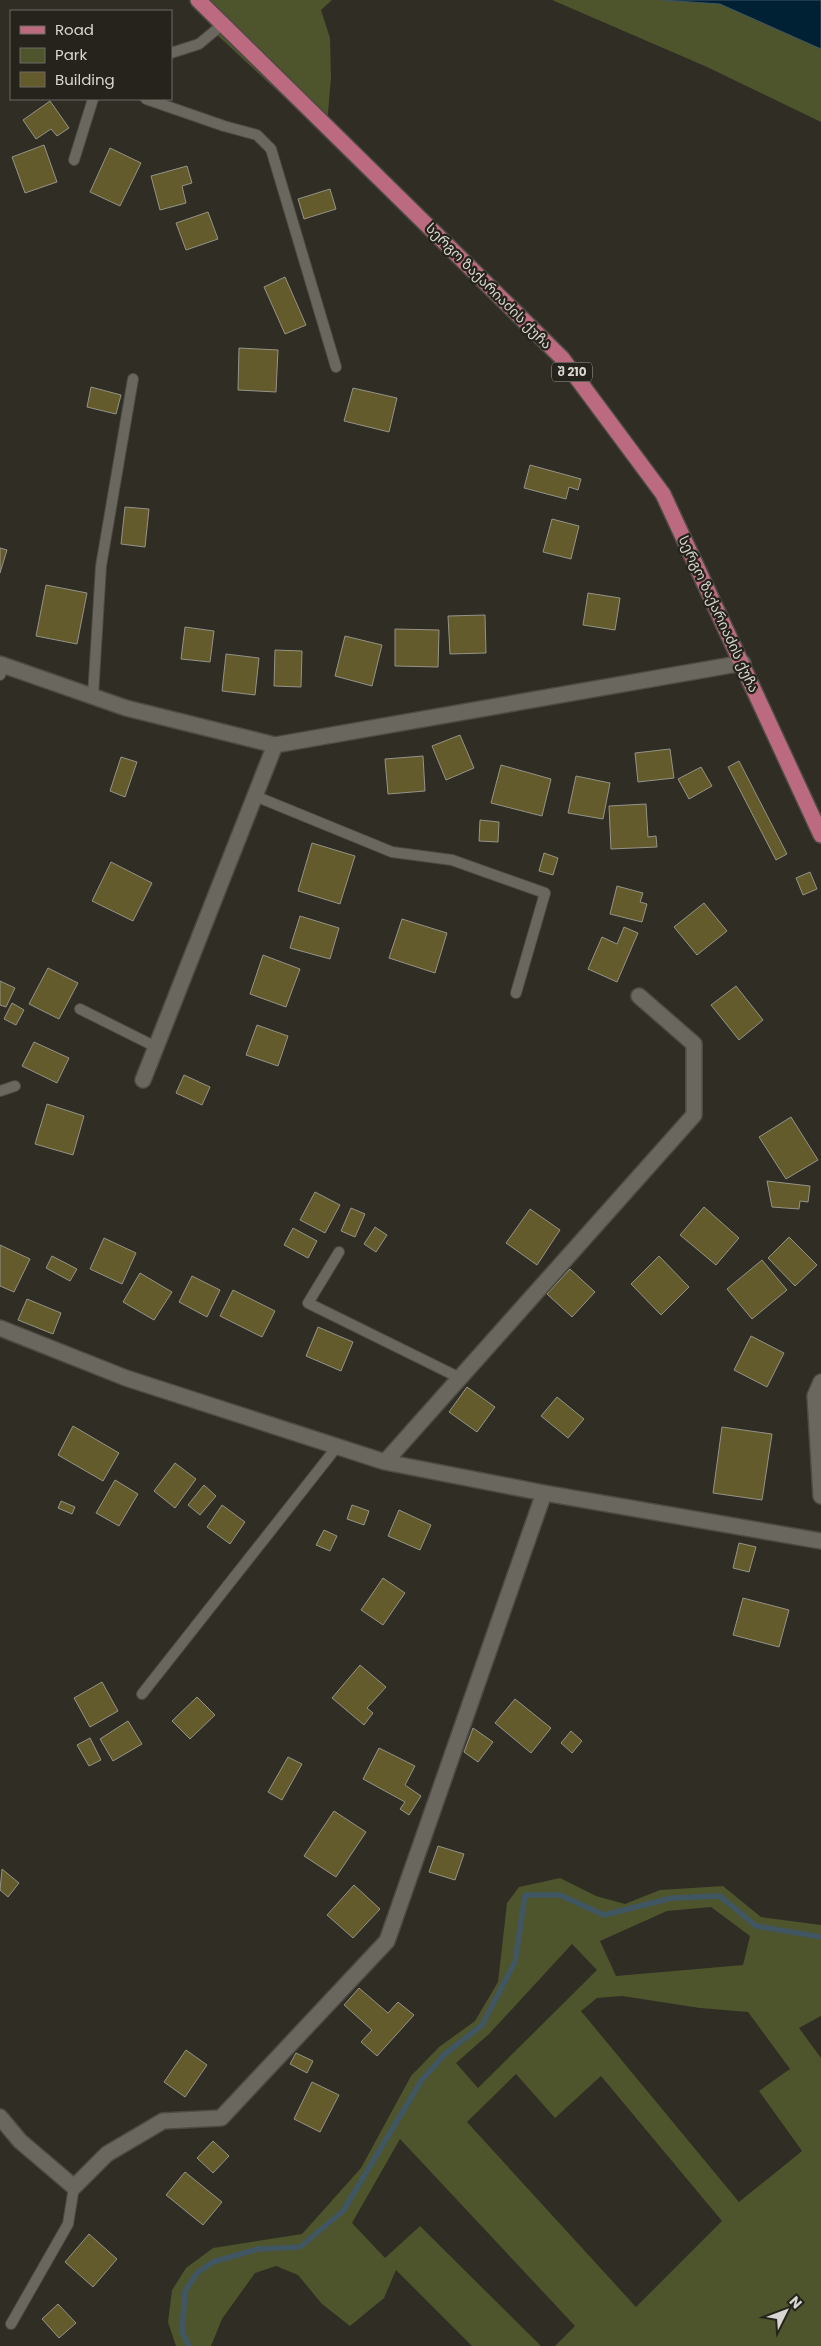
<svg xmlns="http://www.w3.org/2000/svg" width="821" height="2346" font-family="Poppins,'Noto Sans Georgian',sans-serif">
<rect width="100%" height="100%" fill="#2f2d24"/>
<path fill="#4e542c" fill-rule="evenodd" d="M208,0H332L321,10L330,38L331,78L326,136L214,32Z
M552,0H712L821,43V122L707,67Z
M560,1878L596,1896L625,1904L660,1890L723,1886L761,1917L821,1925V2016L799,2028L821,2058V2346H555L575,2326L400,2139L352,2223L385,2258L420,2226L541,2346H472L396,2270L384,2298L350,2326L322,2304L298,2275L276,2266L255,2273L222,2319L211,2346H176L168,2322L172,2290L186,2268L213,2248L302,2234L361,2168L411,2076L439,2047L475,2021L498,1982L507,1903L519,1887ZM711,1907L750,1936L743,1965L616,1976L600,1941L667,1911ZM572,1944L597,1970L478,2088L456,2063L489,2034ZM622,1996L700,2008L748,2012L790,2069L759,2091L802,2151L739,2202L581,2011L597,1998ZM516,2074L555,2118L601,2076L722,2221L636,2307L467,2122Z"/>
<path fill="#002134" stroke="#405763" d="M661,0H821V49L720,4Z"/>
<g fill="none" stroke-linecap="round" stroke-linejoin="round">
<path stroke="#405763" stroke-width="5.5" d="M189,2346L182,2332L185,2291L197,2273L213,2262L258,2249L300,2247L343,2211L421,2081L445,2054L482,2025L515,1962L525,1895H560L604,1915L672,1898L720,1896L756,1926L821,1937"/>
</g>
<path fill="#645b2c" stroke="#959388" d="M50,101L69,128L57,136L51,129L36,139L23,120Z
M44,145L57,182L25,193L12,157Z
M110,148L141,163L120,206L90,192Z
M187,166L192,183L182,186L186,203L160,210L151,176Z
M330,189L336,209L304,219L298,199Z
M208,212L218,239L186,250L176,223Z
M285,277L306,325L285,334L264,287Z
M239,348L278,350L276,392L238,390Z
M91,387L121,395L116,414L87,407Z
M353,388L397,398L389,432L344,421Z
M530,465L581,479L578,490L569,487L566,499L524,488Z
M125,507L149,509L145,547L121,544Z
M552,519L579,526L571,559L543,552Z
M0,548L7,550L0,573Z
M46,585L87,593L77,644L36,636Z
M588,593L620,598L615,630L583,625Z
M485,615L486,653L450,654L448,616Z
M185,627L214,631L210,662L181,659Z
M395,629L439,630L438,667L395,666Z
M345,636L382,645L372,686L335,676Z
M275,650L302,651L301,687L274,686Z
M226,654L259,658L255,695L222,691Z
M460,735L474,768L446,780L432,746Z
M670,749L674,778L638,782L635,753Z
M423,756L425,791L388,794L385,759Z
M121,757L137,762L125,797L110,791Z
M739,761L787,854L776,860L728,767Z
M501,765L551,779L542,816L491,803Z
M701,767L712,786L689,799L678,779Z
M576,776L610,783L603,819L568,813Z
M646,804L648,837L656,836L657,847L611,849L609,806Z
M480,820L499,822L498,842L479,841Z
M312,843L355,856L340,904L298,891Z
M544,853L558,858L553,875L539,871Z
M111,862L152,883L133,921L92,901Z
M810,872L817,889L803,895L796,878Z
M617,886L643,893L640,902L647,904L642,922L610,914Z
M704,903L727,931L697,955L674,927Z
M300,916L339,928L330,959L290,948Z
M402,919L447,933L435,973L389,958Z
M624,927L638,933L617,982L588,969L602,937L617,944Z
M263,955L300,969L286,1007L250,994Z
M48,968L78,983L59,1019L29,1004Z
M0,981L15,988L6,1007L0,1005Z
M736,986L763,1020L739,1040L711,1005Z
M12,1003L24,1010L16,1025L4,1019Z
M257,1025L288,1036L278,1066L246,1055Z
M34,1042L69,1058L57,1083L22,1066Z
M184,1075L210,1087L202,1105L176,1093Z
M47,1104L84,1116L73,1155L35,1144Z
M791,1117L818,1160L786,1179L759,1137Z
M767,1181L810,1186L808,1202L800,1201L799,1209L772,1207Z
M315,1192L340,1205L325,1233L300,1220Z
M704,1207L739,1238L716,1265L680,1235Z
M351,1208L365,1214L355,1237L341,1231Z
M530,1209L560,1230L537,1265L506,1243Z
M375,1227L387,1235L376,1252L364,1244Z
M293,1228L317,1241L308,1258L284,1245Z
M789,1237L817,1265L795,1286L768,1258Z
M104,1238L136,1253L122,1284L90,1269Z
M0,1245L30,1259L14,1292L0,1286Z
M52,1256L77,1269L70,1281L46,1268Z
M659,1256L689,1287L661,1315L631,1284Z
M762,1260L787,1290L752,1319L727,1289Z
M570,1269L595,1292L572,1317L547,1294Z
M140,1273L172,1292L154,1320L123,1302Z
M192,1276L220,1290L207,1317L179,1302Z
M233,1290L275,1311L262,1337L220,1316Z
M27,1299L61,1313L53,1334L18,1320Z
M318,1327L353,1342L341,1371L306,1356Z
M751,1336L784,1353L767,1387L734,1370Z
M467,1387L495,1407L477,1432L449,1412Z
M557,1397L584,1419L568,1438L541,1416Z
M73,1426L119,1453L103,1481L58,1455Z
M722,1427L772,1434L762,1500L713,1493Z
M175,1463L196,1479L175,1508L154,1491Z
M115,1480L138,1494L119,1526L96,1513Z
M204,1485L216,1496L200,1515L188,1505Z
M61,1501L75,1507L72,1514L58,1508Z
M222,1505L245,1522L230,1544L207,1527Z
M352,1505L369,1511L364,1525L347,1519Z
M399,1510L431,1525L420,1550L388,1536Z
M324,1530L337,1536L330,1551L316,1545Z
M739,1543L756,1547L749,1572L733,1568Z
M383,1578L405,1593L383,1625L361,1610Z
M743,1598L789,1610L779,1647L733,1635Z
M360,1665L386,1687L367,1708L373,1713L364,1725L332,1698Z
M102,1682L118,1711L90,1727L74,1698Z
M197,1697L215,1715L190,1739L172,1721Z
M515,1699L551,1728L531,1753L495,1723Z
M128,1721L142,1744L113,1761L100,1739Z
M473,1728L493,1742L478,1762L464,1752Z
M571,1731L582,1741L572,1753L561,1743Z
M90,1738L101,1760L89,1766L77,1745Z
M379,1748L415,1766L405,1785L421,1796L409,1815L400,1809L405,1802L363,1779Z
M288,1757L302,1764L282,1800L268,1792Z
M334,1811L366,1832L336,1877L304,1856Z
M438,1846L464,1854L455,1880L429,1872Z
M2,1869L19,1883L8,1897L0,1890Z
M354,1885L380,1909L353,1938L327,1915Z
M359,1988L388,2013L398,2002L414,2015L377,2056L361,2042L372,2030L344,2005Z
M186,2050L207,2065L185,2097L164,2082Z
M296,2053L313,2061L307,2073L290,2064Z
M312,2082L339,2095L320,2132L294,2119Z
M213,2141L229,2156L213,2173L197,2158Z
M185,2172L222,2202L203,2225L166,2195Z
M89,2234L117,2259L93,2287L65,2262Z
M58,2304L76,2323L59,2338L42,2319Z"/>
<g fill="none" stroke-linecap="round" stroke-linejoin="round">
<g stroke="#4d4b44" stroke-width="12">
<path id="lane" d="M171,53L199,44L223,24
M146,99L224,126L257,135L271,149L336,367
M74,160L93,99
M0,675L4,666
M93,696L101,566L133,379
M255,796L392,852L452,860L545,893L516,993
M80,1009L156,1047
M0,1091L15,1086
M339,1252L308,1303L460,1378
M142,1694L336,1448
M11,2324L68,2224L74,2187"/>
</g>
<g stroke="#4d4b44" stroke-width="18">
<path id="street" d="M0,664L126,708L275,745L743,663
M143,1080L275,745
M0,1328L126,1378L385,1462L544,1493L821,1541
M821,1382L815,1396L821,1496
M385,1462L694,1115V1044L639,996
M0,2117L20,2141L74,2187L107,2154L163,2121L221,2118L387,1941L544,1493"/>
</g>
<g stroke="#4d4b44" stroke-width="18">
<path id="primary" d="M198,0L562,358L663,494L821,835"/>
</g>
<use href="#lane" stroke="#6a685e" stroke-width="10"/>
<use href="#street" stroke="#6a685e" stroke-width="15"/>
<use href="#primary" stroke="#bc6a7f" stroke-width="15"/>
</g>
<g text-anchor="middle" stroke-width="4.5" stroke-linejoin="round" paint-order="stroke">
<rect fill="#25231b" stroke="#a2a09a" stroke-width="1" x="552" y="362.5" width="40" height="19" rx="4"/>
<g font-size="12" font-weight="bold" fill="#d7d6d0">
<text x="572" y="376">შ 210</text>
</g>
<g font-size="14" fill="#d7d6d0" stroke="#25231b">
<text transform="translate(489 286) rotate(45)" y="5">სერგო ზაქარიაძის ქუჩა</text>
<text transform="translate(719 614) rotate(65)" y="5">სერგო ზაქარიაძის ქუჩა</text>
</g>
</g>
<rect x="10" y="10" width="162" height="90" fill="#25231b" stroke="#6c6b63"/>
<rect x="20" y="26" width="25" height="8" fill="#bc6a7f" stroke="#6c6b63"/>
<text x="55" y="35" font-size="15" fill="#d7d6d0">Road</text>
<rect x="20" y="48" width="25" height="15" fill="#4e542c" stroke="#6c6b63"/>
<text x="55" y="60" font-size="15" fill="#d7d6d0">Park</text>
<rect x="20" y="72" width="25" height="15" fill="#645b2c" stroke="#6c6b63"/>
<text x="55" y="85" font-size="15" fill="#d7d6d0">Building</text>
<g transform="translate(786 2311) rotate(48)" stroke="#25231b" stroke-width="4" paint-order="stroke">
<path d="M0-4L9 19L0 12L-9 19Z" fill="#d7d6d0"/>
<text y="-8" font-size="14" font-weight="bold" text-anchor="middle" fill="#d7d6d0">N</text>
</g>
</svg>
